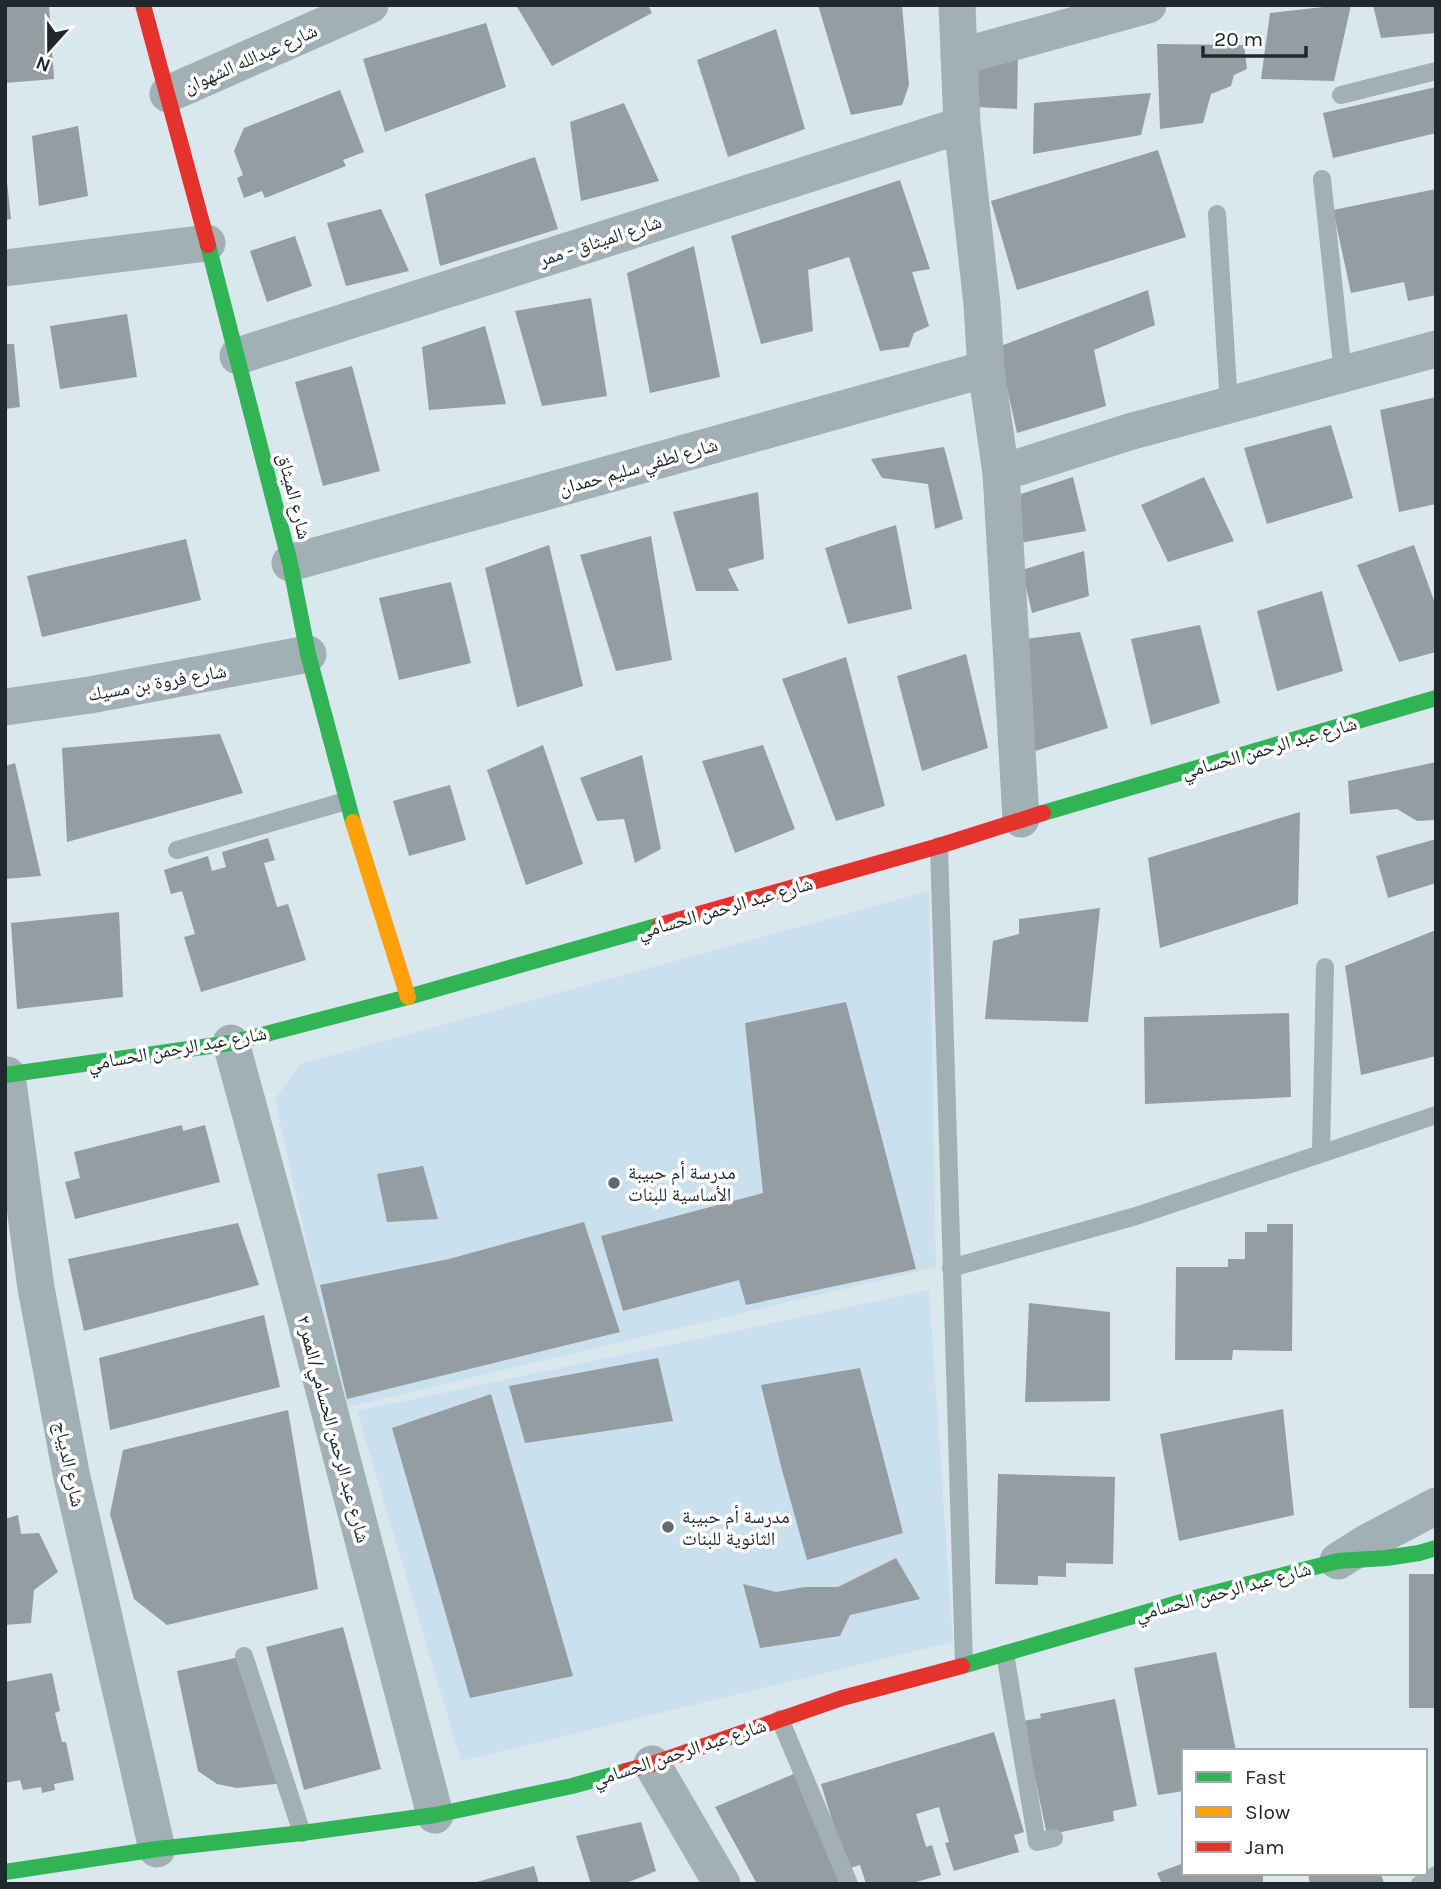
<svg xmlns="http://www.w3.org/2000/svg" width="1441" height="1889" font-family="Karla,'Noto Naskh Arabic',sans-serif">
<rect width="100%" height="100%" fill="#dae7ee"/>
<path fill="#cae0ed" d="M929,891L936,1267L343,1408L275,1099L300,1064Z
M929,1290L953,1642L461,1761L357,1411Z"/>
<path fill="#939da2" d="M5,5H49L54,79L5,83Z
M516,5H648L652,13L552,66Z
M818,5H902L909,85L902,105L851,115Z
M1341,5H1351L1334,81L1261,79L1270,13Z
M1373,5H1436V33L1381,38Z
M486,23L506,87L385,132L363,59Z
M776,29L805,129L728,157L697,60Z
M1157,44L1244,45L1247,69L1234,75L1231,86L1211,94L1203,123L1160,129Z
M1018,55L1017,109L977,107L968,71Z
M1436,87V133L1333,158L1323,113Z
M340,90L364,152L343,160L346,166L265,198L262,191L244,198L237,178L243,175L234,151L244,128Z
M1151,93L1141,135L1033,154L1034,103Z
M624,103L659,181L581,201L570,122Z
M78,126L88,196L39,206L32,136Z
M1158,150L1186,237L1017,290L991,201Z
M535,157L558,229L440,266L425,194Z
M900,180L930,269L912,272L929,326L914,333L909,347L880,351L849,257L808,270L813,331L761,344L731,236Z
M5,182H7L11,219L5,220Z
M1436,189V295L1408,301L1404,282L1351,293L1333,210Z
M381,209L409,271L346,286L327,223Z
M295,236L312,286L267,302L250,251Z
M694,246L720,377L650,393L627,273Z
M1148,290L1155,325L1094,350L1106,406L1017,433L998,347Z
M591,298L607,396L542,406L515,311Z
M127,314L137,377L60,389L50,326Z
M485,326L506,404L429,410L422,347Z
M5,344H14L20,407L5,409Z
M352,366L380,471L323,486L295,382Z
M1436,397V504L1399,512L1380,410Z
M1331,425L1353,498L1267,524L1244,448Z
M944,447L963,519L935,529L928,484L882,478L871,459Z
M1073,477L1086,531L1020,543L1021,494Z
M1204,477L1234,541L1168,562L1141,505Z
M758,492L764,559L728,569L739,591H696L673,512Z
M896,525L912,609L848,624L825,548Z
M651,536L672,660L616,671L580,555Z
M186,539L201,600L42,637L27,576Z
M549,545L583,686L517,707L485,568Z
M1414,545L1436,606V652L1399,662L1357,565Z
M1084,551L1089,596L1032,613L1022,570Z
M451,582L471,663L399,680L379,598Z
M1322,591L1343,671L1277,691L1257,611Z
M1200,625L1220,703L1151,725L1131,639Z
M1080,632L1108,728L1029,753L1017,640Z
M966,654L988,748L922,771L897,676Z
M846,657L885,806L836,821L782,679Z
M220,734L243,793L67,842L62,748Z
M543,745L583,864L526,885L487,770Z
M763,745L795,829L735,853L702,761Z
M642,755L661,849L635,863L624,819L597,821L580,778Z
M1436,762V820L1417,821L1397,809L1350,814L1348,781Z
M15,763L41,876L5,879V766Z
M450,785L466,840L409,856L393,801Z
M1300,812L1298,904L1160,948L1148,858Z
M268,838L275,860L264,863L277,907L288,904L306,960L201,992L184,937L195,934L182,891L171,894L164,870L208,856L212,871L226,867L222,852Z
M1436,839V883L1388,898L1376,856Z
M1100,908L1088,1022L985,1019L993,941L1019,934V919Z
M119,912L123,997L17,1009L11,923Z
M1436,930V1056L1361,1075L1345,966Z
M846,1002L916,1269L746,1305L739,1280L623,1311L601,1236L763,1193L745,1023Z
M1289,1013L1291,1097L1145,1104L1144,1017Z
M182,1125L183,1131L205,1125L220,1182L75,1219L65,1182L80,1178L74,1152Z
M423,1166L438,1219L387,1222L377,1174Z
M584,1222L620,1332L347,1399L320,1285L449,1259Z
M238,1223L259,1285L84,1331L68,1259Z
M1267,1224H1293L1292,1351L1233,1350L1232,1360H1175L1176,1267H1228V1259H1245V1232H1267Z
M1029,1303L1110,1312V1401L1025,1402Z
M264,1315L280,1387L110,1430L99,1358Z
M658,1358L673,1421L525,1443L509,1386Z
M860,1368L903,1533L807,1560L782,1470L761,1385Z
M491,1394L573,1676L470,1698L392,1428Z
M1283,1409L1294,1515L1179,1541L1160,1434Z
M288,1410L318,1589L167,1625L134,1599L110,1514L123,1450Z
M998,1474L1115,1477L1113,1564L1066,1563V1577L1038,1576V1585L995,1584Z
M18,1515L21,1534L39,1533L58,1572L34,1590L31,1623L5,1625V1519Z
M896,1558L920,1599L850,1615L840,1636L760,1648L743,1584L776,1592L805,1587H838Z
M1409,1574H1436V1708H1409Z
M343,1627L381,1769L304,1790L266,1647Z
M1216,1652L1236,1751H1184V1791L1158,1795L1134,1668Z
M244,1656L285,1783L237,1788L217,1784L198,1771L177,1671Z
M52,1673L60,1711L55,1713L62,1742H66L74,1780L54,1784L55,1790L42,1793L41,1787L23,1790L20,1780L5,1783V1682Z
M1115,1699L1137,1806L1113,1811L1114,1821L1047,1835L1023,1721L1041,1718L1040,1714Z
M994,1732L1024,1832L1014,1835L1019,1852L954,1871L945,1843L949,1842L939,1807L916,1814L926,1847L932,1845L941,1875L909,1884H866L860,1865L847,1869L821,1784Z
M801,1771L849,1884H757L715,1807Z
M641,1822L656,1871L624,1884H591L576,1836Z
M1184,1863V1873H1263V1884H1162L1157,1873Z
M534,1866L539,1884H473V1883Z
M1308,1873H1381L1384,1884H1310Z"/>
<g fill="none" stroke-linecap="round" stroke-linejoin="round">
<path stroke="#a2afb5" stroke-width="18" d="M1341,95L1436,71
M1322,179L1343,374
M1217,214L1229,404
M939,846L964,1664
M177,850L346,801
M1321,1153L1325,967
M951,1268L1136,1216L1436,1115
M1005,1654L1037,1842L1054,1838
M244,1656L302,1833
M780,1719L849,1884
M1420,1884L1436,1875"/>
<path stroke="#a2afb5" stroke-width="37" d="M957,5L962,125L982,304L986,369L1001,473L1021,819
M959,57L1148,5
M168,94L370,5
M5,268L207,243
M238,356L962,125
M1001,473L1129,432L1436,349
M290,563L986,369
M5,707L90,695L308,654
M231,1043L284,1237L435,1815
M7,1075L36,1288L71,1473L157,1849
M1338,1561L1368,1542L1436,1506
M652,1764L722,1884"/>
<path stroke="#30b455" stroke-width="16" d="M208,245L290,563L308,654L353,822
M1043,813L1436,698
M5,1075L231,1043L408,997L660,925
M962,1666L1202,1596L1338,1561L1386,1558L1419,1553L1436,1548
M5,1872L157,1849L302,1833L435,1815L572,1786L626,1771"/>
<path stroke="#ff9f0a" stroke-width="16" d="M353,822L408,997"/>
<path stroke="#e5322d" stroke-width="16" d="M143,5L208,245
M660,925L939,846L1043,813
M626,1771L652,1764L842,1698L962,1666"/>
</g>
<g fill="#616b71" stroke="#fff" stroke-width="2.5">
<circle cx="614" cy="1183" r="7"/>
<circle cx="668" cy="1527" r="7"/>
</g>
<g text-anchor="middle" stroke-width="7" stroke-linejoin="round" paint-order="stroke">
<g font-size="19" fill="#20282d" stroke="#fff">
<text transform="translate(250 58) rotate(-24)" y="7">شارع عبدالله الشهوان</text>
<text transform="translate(600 240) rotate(-18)" y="7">شارع الميثاق - ممر</text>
<text transform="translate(638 466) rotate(-16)" y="7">شارع لطفي سليم حمدان</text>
<text transform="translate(295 496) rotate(76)" y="7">شارع الميثاق</text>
<text transform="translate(157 682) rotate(-10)" y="7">شارع فروة بن مسيك</text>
<text transform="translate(1269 747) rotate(-16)" y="7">شارع عبد الرحمن الحسامي</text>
<text transform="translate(725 907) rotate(-16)" y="7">شارع عبد الرحمن الحسامي</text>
<text transform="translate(177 1048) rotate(-10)" y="7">شارع عبد الرحمن الحسامي</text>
<text transform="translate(334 1429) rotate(75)" y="7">شارع عبد الرحمن الحسامي/الممر ٢</text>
<text transform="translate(70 1464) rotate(78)" y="7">شارع الديباج</text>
<text transform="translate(1223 1591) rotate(-15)" y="7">شارع عبد الرحمن الحسامي</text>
<text transform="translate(679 1752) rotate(-18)" y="7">شارع عبد الرحمن الحسامي</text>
</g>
<g font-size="19" fill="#20282d" stroke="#fff" text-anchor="start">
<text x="628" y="1179">مدرسة أم حبيبة<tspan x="628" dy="22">الأساسية للبنات</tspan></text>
<text x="682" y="1523">مدرسة أم حبيبة<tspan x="682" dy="22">الثانوية للبنات</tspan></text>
</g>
</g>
<rect width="1441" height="1889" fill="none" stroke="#20282d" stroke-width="14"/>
<rect x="1182" y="1749" width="245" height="126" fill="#ffffff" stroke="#a6a9ab" stroke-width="2"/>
<rect x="1196" y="1772" width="35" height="10" fill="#30b455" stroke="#a6a9ab" stroke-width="2"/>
<text x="1245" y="1784" font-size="21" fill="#20282d">Fast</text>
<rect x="1196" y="1807" width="35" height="10" fill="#ff9f0a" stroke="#a6a9ab" stroke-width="2"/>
<text x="1245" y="1819" font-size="21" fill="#20282d">Slow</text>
<rect x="1196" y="1842" width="35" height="10" fill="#e5322d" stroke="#a6a9ab" stroke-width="2"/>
<text x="1245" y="1854" font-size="21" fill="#20282d">Jam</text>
<g transform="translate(49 49) rotate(201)" stroke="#ffffff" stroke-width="5" paint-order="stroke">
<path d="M0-5L12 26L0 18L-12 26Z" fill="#20282d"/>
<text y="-10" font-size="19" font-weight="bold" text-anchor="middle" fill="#20282d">N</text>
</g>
<path d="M1203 46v10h103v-10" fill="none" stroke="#20282d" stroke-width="3.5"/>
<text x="1214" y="46" font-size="21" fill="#20282d" stroke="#ffffff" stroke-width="5" paint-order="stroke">20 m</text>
</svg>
